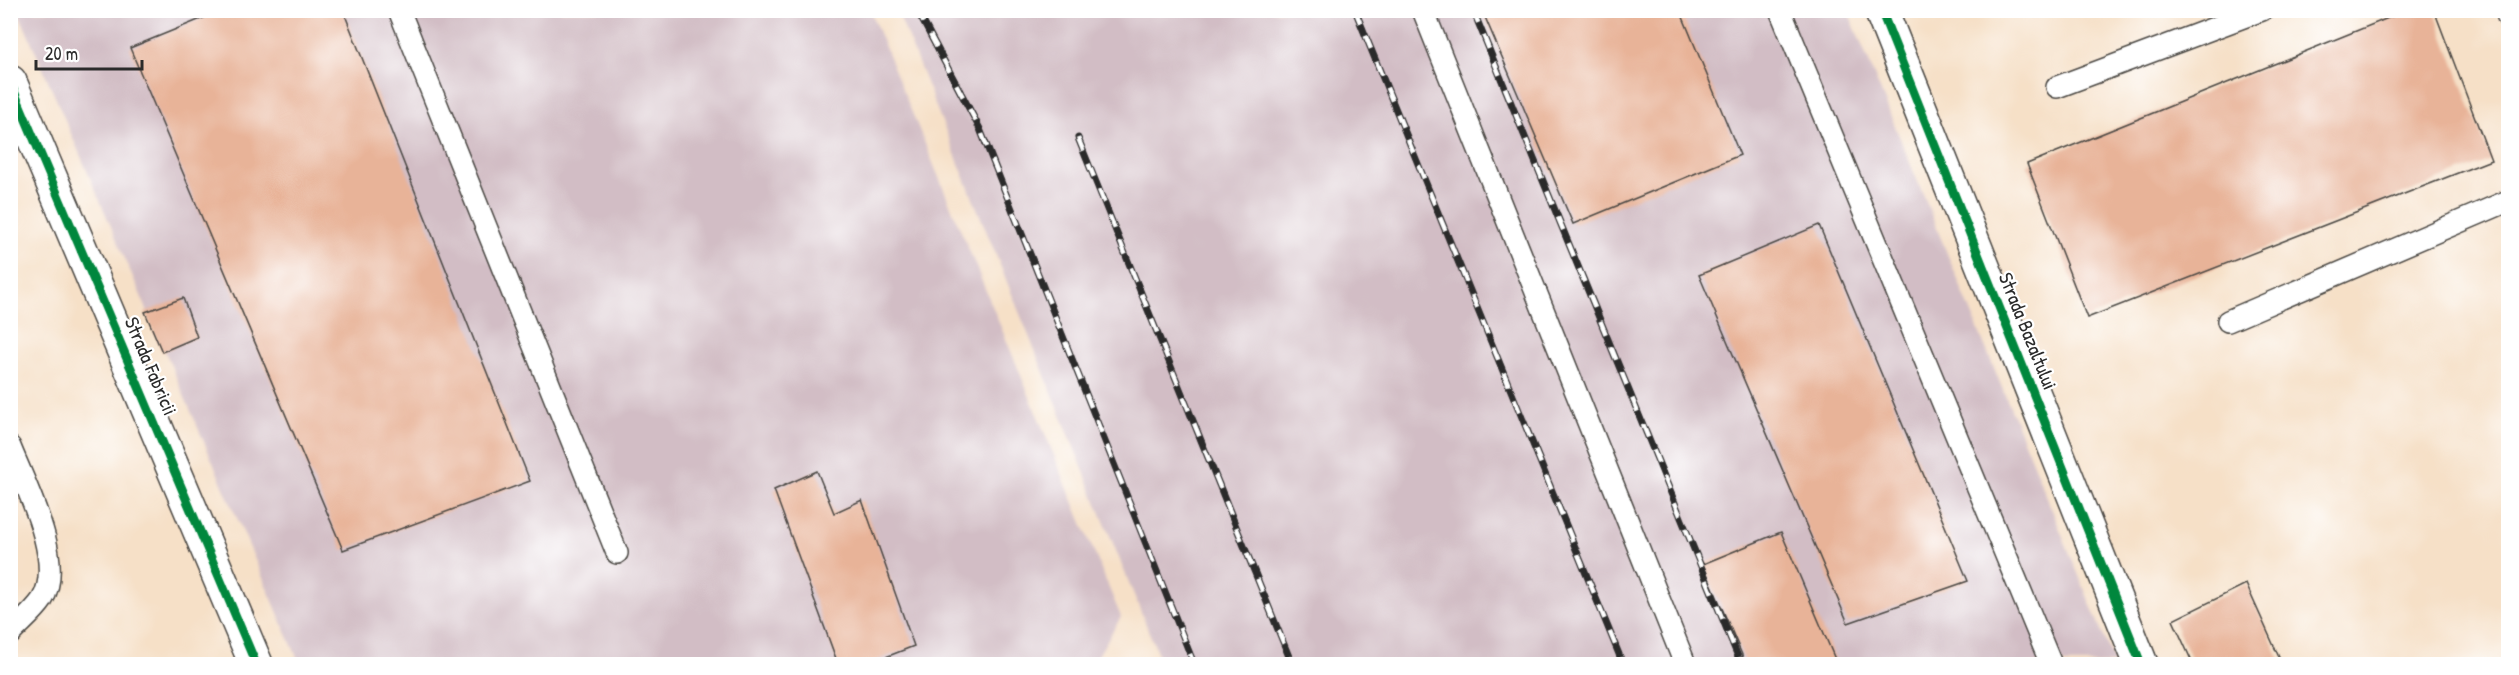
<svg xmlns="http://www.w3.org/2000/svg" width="2519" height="675" font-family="'Patrick Hand',sans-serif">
<rect width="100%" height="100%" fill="#fff"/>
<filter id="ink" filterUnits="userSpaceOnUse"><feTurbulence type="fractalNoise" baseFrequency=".0167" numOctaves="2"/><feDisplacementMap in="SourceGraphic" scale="12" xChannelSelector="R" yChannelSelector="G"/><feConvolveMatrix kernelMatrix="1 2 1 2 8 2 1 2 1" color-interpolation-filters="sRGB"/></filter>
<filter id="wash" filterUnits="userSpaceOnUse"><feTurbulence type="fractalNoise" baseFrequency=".008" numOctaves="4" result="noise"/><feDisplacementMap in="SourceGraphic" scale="24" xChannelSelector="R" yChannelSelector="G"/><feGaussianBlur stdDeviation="1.35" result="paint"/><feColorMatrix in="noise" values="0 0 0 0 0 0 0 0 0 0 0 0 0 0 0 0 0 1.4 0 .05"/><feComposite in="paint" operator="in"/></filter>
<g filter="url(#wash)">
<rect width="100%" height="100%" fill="#f6e0c7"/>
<path fill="#d2bdc5" d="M18,11H870L1121,617L1093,664H300Z
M897,11H1848L2115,664H1162Z"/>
<g id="blocks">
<path fill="#e8b398" d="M223,10H343L530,481L343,550L130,48Z
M1482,10H1680L1740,155L1573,224Z
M2408,10H2434L2491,160L2087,318L2027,164Z
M1819,225L1968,581L1848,623L1699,275Z
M183,298L197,337L162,352L145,312Z
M817,471L834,513L862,500L914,646L868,664H838L774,490Z
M1781,532L1837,664H1746L1703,564Z
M2246,584L2282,664H2193L2173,620Z"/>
</g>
</g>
<g filter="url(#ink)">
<use href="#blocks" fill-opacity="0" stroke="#494642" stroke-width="1.5"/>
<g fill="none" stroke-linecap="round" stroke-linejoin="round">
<g stroke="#494642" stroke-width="24">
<path id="lane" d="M399,10L617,553
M1423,10L1685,664
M1780,10L2051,664
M2506,10L2508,17
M2057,87L2262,10
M2228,321L2508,201
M10,447C25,485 66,562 42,600C34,612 20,623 10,634"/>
</g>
<g stroke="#494642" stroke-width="36">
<path id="street" d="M1881,10L2141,664
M10,82L256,664"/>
</g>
<use href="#lane" stroke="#fff" stroke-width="21"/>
<use href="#street" stroke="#fff" stroke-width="33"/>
<g stroke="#2b2b2b" stroke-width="7">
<path id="rail" d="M917,10L980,129L1194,664
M1355,10L1623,664
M1473,10L1741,664
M1078,138L1292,664"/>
</g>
<use href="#rail" stroke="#fff" stroke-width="4.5" stroke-dasharray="14" stroke-linecap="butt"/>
<g stroke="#fff" stroke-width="13">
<path id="cycleway" d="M1881,10L2141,664
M10,82L256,664"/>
</g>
<use href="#cycleway" stroke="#00873e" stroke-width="9"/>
</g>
</g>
<g text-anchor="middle" stroke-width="4.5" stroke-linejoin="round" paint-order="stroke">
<g font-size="20" fill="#2b2b2b" stroke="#fff">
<text transform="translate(2028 331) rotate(68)" y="7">Strada Bazaltului</text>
<text transform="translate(151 366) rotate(67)" y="7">Strada Fabricii</text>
</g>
</g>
<rect width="2519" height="675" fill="none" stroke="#fff" stroke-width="36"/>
<path d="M36 60v9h106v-9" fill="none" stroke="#2b2b2b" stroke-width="3"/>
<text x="45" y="60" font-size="18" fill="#2b2b2b" stroke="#ffffff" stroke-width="4.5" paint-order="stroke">20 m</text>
</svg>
